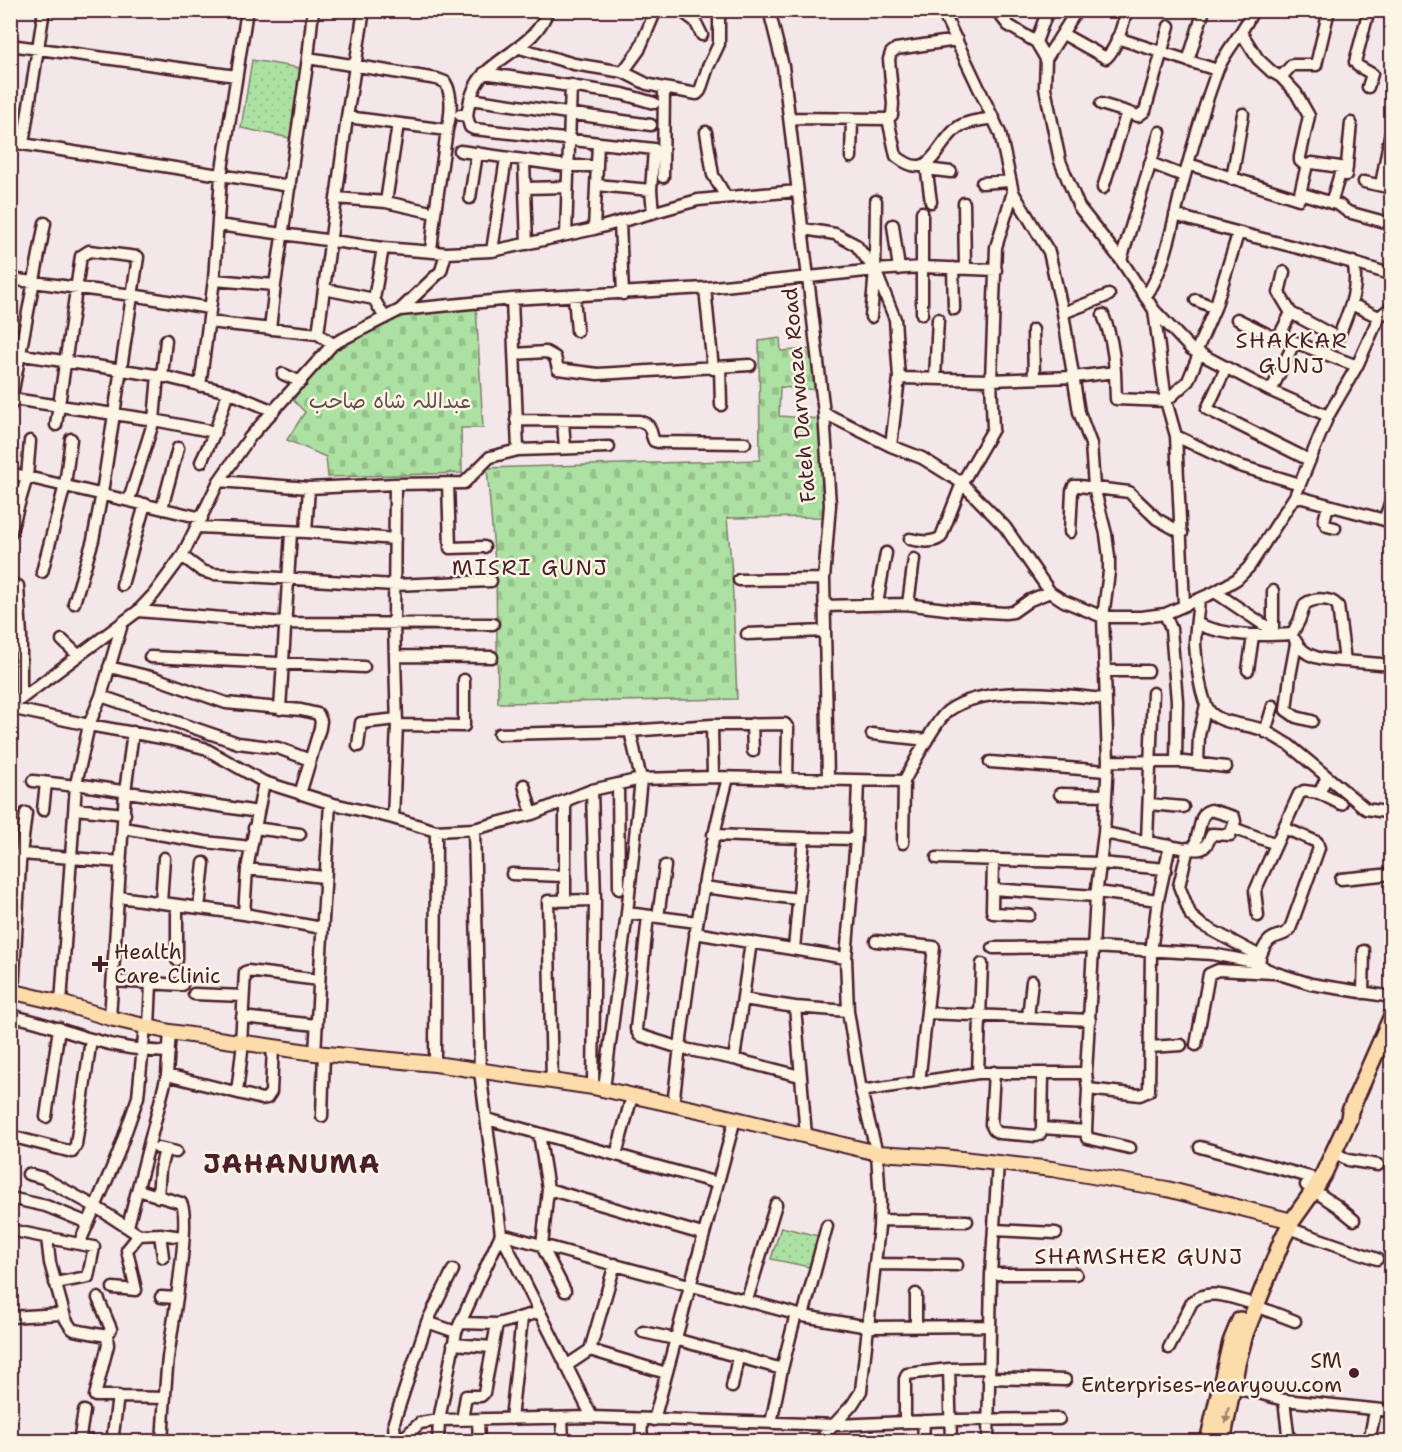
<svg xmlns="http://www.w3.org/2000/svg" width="1402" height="1452" font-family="'Shantell Sans','Playpen Sans Arabic',sans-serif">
<defs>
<pattern id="cemetery-stones" width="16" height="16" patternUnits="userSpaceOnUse" patternTransform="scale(1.5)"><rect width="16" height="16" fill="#ace1a3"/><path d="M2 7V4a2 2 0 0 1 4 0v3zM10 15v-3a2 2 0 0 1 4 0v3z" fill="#96c18c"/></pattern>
<pattern id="park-dots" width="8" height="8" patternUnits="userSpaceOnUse" patternTransform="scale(1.5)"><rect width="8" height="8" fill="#ace1a3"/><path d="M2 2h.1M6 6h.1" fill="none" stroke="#96c18c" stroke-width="1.8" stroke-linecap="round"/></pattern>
</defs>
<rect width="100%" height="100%" fill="#f4e7ea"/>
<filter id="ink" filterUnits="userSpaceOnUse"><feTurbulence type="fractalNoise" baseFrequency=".0167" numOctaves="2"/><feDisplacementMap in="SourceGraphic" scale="12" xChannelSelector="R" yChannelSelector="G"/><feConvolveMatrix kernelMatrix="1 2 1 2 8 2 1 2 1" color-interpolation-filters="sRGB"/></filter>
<g filter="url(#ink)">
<path fill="url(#cemetery-stones)" stroke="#7b8067" stroke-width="1.5" d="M476,305L483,428H461L462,473L328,477L326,457L287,440L305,412L293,400L321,360L335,345L393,317Z
M780,338L781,351L813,349L819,390L780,387L779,416L821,419L826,517L727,518L732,574L737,699L498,703L496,575L487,468L760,460L759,341Z"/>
<path fill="url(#park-dots)" stroke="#7b8067" stroke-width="1.5" d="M252,60L307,69L295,139L241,128Z
M781,1227L819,1236L809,1267L771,1259Z"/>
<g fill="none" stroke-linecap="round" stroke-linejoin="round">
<g stroke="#4a1f2b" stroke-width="15">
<path id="minor" d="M680,10L695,21L702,35
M769,10L783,66L824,413L830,505L824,579L828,779
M996,10L1008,25L1036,42L1046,59L1045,88L1060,161L1079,207L1121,260L1154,310L1191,349L1271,391L1328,416
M1063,34L1106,58C1118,47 1122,25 1127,10
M1242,34L1258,59L1272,72L1281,77L1296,93L1309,116L1300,157V161L1306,166V169L1300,193
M1117,38L1217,70
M1036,42L1048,10
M10,45L236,76
M520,48L574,64L623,72L647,84L664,88L697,94L700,91L708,67L719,44V10
M308,58L437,79L445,82C453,95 451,115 447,130L347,117
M1046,59L1077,10
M1188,61L1204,10
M623,72L639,50L656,10
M484,73L623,94L654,103
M1281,77L1292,65H1316L1329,10
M1368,87L1372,74L1358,66L1355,62L1369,10
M470,99L651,125
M1101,104L1127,112
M460,115L467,116C469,101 474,83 485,73C507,52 538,41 548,10
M467,116L470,127L474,129L654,149L651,190L653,213
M789,118L888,119L892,115L893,104L889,59L891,53L896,49L957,40
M888,119L896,156C931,184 934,147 957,128C965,121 983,120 994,118
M706,132L713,175L726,197
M10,142L290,186
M23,144L44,10
M460,151L567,166H596
M851,157L852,119
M524,161L527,244
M1150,163L1184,176
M1188,164L1299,199L1300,193L1339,205L1348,212L1392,224
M926,165L931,202
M1306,166L1312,163L1347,168
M926,169L951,172
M663,177L664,88
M1232,179L1243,114
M1364,182L1392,188
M982,183L1009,181
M596,185L651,190
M1381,185L1390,136H1392
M525,188L567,187
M1103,188L1127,112L1138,116L1145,111L1169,26
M336,198L386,202L435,213L431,250
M470,198L477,153
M386,202L398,124
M964,203L965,268
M1331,203L1340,174L1346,175L1351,123
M435,213L447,130
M1175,215C1247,237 1321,251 1392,275
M620,222L623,294
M218,225L383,248L446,253L492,251L594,229L698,200L797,191
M893,225L899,269
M594,229L598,144
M804,229L835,234L856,245L875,270L895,319L899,378L891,446
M566,235L571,85
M492,251L506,158
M1121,260L1160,132
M953,268L954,309
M10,279L132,295L209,308
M214,280L275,285L308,58L313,10
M705,288L713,369
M324,289L374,299L385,318
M574,296L577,331
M1145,297C1167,269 1175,210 1185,175C1194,141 1204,107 1216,74C1222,54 1244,33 1253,10
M374,299L383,248
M512,299L518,450
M1196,300L1215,308
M1351,304L1379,317
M400,310L441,271L446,253
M1154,310L1166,401L1176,436L1184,604
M1063,313L1109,295
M1291,313L1338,338C1348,313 1360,289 1353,262
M922,314V212
M1103,315C1111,334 1114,351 1115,372
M871,317L875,270L876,201
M1237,319L1271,336H1279L1357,366
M209,322L318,334L333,344
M270,329L275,285
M1033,330L1034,378
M318,334L347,117L364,10
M1279,336L1291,313L1279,293L1284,272
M1196,352L1215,308L1238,234
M10,353L162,376L228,392L274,411
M514,354L546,352L555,357L558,369L598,374L750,365
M720,368L721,405
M1226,368L1207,409L1309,460
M283,374L301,382
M162,376L166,340
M899,378L991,380L1074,377L1115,372L1116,399L1166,401L1188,381L1199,354
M935,378L938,319
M200,386L214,280L221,176L247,10
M1271,391L1294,343
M13,399L154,420L215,432
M10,406L45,223
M824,413L891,446L922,458L962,483L1005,527L1050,592L1064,601L1103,617H1141L1165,614L1215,592L1237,579L1249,567L1295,496L1328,416L1357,366L1379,317L1392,307
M516,420L639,421C653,425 649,430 654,441L658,442L745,443
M563,422L565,448
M56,425L81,256L89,251L138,257L102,493L93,540L74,603
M1176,436L1237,465L1300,484
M201,462L215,432L228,392
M10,473L202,518
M219,481L309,488L395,484L394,625L397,725L393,818
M448,483L450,548L484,547
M395,484L464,483L490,457L518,450L609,447
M1295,496L1392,522
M129,500L154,420L158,375
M1328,506L1324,521L1327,526L1335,528
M162,508L178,448
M1384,520L1392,499
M198,527L306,532L309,488
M306,532L395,539
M1070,532L1072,491L1074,486H1079L1129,492L1157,519L1182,533
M10,534L27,477L30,441
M910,539C920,541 932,544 941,537L962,483L993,429L991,380L996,247L1013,192L1000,133L942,10
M182,556L202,571L213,574L394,585L491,581
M42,572L65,485L71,439
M739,580L824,579
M10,585L18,586L21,636V698
M122,585L145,504
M1273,591V635
M1215,592L1273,631
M1199,599C1198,614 1195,630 1195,645C1196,661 1201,703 1211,713C1223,724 1246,724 1260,729C1270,733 1280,740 1289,745L1366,809L1392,813
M877,604L886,553
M908,604L914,559
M824,606L905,604L954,610L1005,613L1013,612L1030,600L1050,592
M138,611L285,623L493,624
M1165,614L1171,629L1177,701L1176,762
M1197,624C1230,637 1258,636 1292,634L1299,621L1305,604C1314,598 1331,597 1338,606L1345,661L1392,665
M747,634L825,631
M62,640L78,655
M1295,640C1304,659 1326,660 1345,661
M1296,644L1290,676L1286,710L1296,717L1312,721
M395,656L492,657
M150,657L364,667
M109,667L155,678L226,703L301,710L318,714L321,721L320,728L300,794
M1248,670L1253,636
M1104,671H1148
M101,696L122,624
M10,707L138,611L154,594L182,556L219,481L250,437L333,344L400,310L512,299L705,288L875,270L923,267L996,270
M10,708L89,725L173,740L204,748L264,782L330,803L393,818L436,831L474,829L532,814L592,790L641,779L713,777L904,781C913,765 935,721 948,711C985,683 1061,695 1105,699
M280,709L291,533
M752,724L753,751
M397,725L464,726V680
M712,725L785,724L788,728L787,780
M1265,732L1273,706
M499,734L630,731L712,725L713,777
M872,734L927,740
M358,746L361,723L397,719
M1108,761L1184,762L1226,767
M990,762L1107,771
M1198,764L1199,735L1206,705
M33,781L76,786
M264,782L247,869L324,877
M76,784L258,812
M618,784L619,889
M524,785L532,814
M592,790L595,900L593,1087
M1319,793L1341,804
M1060,794L1106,795
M565,801V901
M1149,804L1183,807
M75,809L125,814
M43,810L46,783
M123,828L205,842L251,847
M254,828L300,834
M1233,828L1276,844
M474,829L480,1071L501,1234L592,1417
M1104,833C1118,835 1193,853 1201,849C1207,847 1209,839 1212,834L1230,835L1235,821L1234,817L1211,810L1206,812L1202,818L1194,849
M713,835L804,838
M1147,840L1153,693
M903,843L904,781
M1188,848L1179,886L1191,916L1202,925L1260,956
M22,854L121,862
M937,858L1100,863L1166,869
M993,859L992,910L993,913L1029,915
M512,874L564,876
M1341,879L1392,874
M703,887L798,899
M992,889L1096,896
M1097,892L1158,900
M119,897L244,914L322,928
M161,903L164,858
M199,908L204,863
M627,913L697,922
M244,914L247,869
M648,916L636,1029L639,1035L680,1048L734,1059L800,1076
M1258,916L1255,891L1299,794L1304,791L1319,793L1327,777
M658,917L665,866
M695,933L846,958
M876,941L934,947L919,1083
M993,948L1093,947L1212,954L1259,963L1266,969L1276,973L1311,984L1392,997
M794,949L804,838L856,839
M177,960V905
M1259,963C1260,955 1265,942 1273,938C1281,934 1285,936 1290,929L1319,848L1317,842L1284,828
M113,981L182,985
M13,992L20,863L26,813
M1363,993L1364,951
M194,994L243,996
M743,999L795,1007
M61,1003L76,784L89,725L101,696L238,743L278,748L310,760
M927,1013L1090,1020
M10,1016C39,1020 64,1032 91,1039C117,1047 143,1051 169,1052
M242,1017L316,1025
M1028,1017L1032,981
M110,1018L125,792L133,732
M149,1027L151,984
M241,1043L245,972L248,971L319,980
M1196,1045L1209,974L1218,970L1273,973
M1150,1047L1181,1045
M315,1053L330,803
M734,1059L751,942
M435,1064L436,831
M994,1072L991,1124L994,1130L999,1133L1036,1136L1040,1134L1042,1128L1043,1074
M978,1073L982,964
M1086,1073L1088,1089L1140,1095L1149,1091L1151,952L1158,900L1170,845
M167,1075L262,1099L267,1098L271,1092L273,1047
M552,1081L548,901L595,900
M604,1089L627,913L641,779L630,731
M1088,1089L1086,1131L1087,1138L1130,1148
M861,1091L978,1073H1086L1096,896L1104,833L1108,761L1103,617L1109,572V557L1106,534L1094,487L1091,444L1079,412L1063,313L1049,252L1013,192
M237,1092L243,1043
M673,1105C686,995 699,885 728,778
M322,1116L324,1053
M46,1117L59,1028
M487,1119L717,1183
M1042,1128L1086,1131
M539,1134L548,1189L542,1246L565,1291
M806,1135L795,1007L848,1011
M10,1136L72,1152L76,1145L91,1039
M1200,1147L1310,1177
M158,1148L176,1152
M1334,1152L1348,1160L1378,1165
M616,1155L632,1096
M28,1174L43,1178L96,1207L139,1235L160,1234L183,1237
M1306,1185L1337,1206L1354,1220
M548,1189L702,1234
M138,1190L181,1203C192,1218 171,1333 168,1358C165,1386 164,1414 162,1442
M158,1197L160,1169L165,1150
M10,1198L46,1206L88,1223
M880,1220L967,1221
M128,1226L167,1075L170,1032
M1288,1228L1377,1259
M10,1230L94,1247L88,1277L55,1283
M994,1230L1056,1233
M160,1234L163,1257
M47,1238L50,1263L65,1317
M80,1242L118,1154L138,1097L145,1026
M875,1264L957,1265
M991,1274H1076
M113,1288L136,1290L127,1250L139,1235
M916,1294V1327
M161,1297L177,1298
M98,1298L111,1329L107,1336
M747,1300L776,1204
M1256,1306L1295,1321
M803,1316L827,1226
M10,1317L60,1314C68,1318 67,1326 74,1330L107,1336L108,1345L95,1396H118L112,1442
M427,1322L456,1332
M460,1323L497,1324L540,1312
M643,1332L675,1339L782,1369
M453,1344L492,1347
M1169,1348L1192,1302C1207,1288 1231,1297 1247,1302
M590,1350L666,1373
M566,1366L590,1350L615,1264
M949,1369L951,1442
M988,1378L1065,1380
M732,1387L738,1357
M1227,1388L1255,1392L1284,1400L1392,1411
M118,1397L165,1398
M1284,1400L1289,1442
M562,1418L563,1442
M511,1419L522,1318
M462,1420L466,1396H481L484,1393L497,1324
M478,1420L479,1442
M654,1420L735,1119
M905,1421V1379L907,1374L949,1369L988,1368
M771,1423L782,1369L796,1314
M79,1440L93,1442
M79,1442L84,1411
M395,1442L394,1422L427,1322L453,1270
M399,1442L420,1423L439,1420L592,1417L838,1425L951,1420L1059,1419
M438,1442L439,1420L456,1332L501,1234L803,1316L869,1327L990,1326
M641,1442L642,1420
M818,1442L852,1405L861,1391L879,1227L880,1201L877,1153L861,1091L848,1011L846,958L856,839L858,781
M923,1442L924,1421
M988,1442L991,1274L998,1163
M1369,1442L1375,1411"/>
</g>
<g stroke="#4a1f2b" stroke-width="18">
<path id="major" d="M10,991L61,1003L110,1018L170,1032L315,1053L435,1064L593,1087L707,1112L877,1153L944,1157L1052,1169L1167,1189L1292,1221"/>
</g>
<g stroke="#4a1f2b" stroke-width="20">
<path id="highway" d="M1208,1442L1231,1342L1240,1320
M1222,1442L1237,1364L1245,1334L1283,1238L1292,1221L1314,1190L1324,1173L1349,1119L1350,1111L1392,1016"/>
</g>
<use href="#minor" stroke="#fcf5e5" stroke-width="10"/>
<use href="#major" stroke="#fddcac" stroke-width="14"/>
<use href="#highway" stroke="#fddcac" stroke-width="15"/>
</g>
<defs><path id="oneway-solid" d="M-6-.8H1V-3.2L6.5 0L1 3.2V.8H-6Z" transform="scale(1.5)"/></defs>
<use fill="#a47e6c" href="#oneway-solid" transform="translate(1227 1415) rotate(101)"/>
</g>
<g fill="#4a1f2b" stroke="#fcf5e5" stroke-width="2">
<path d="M97 955h6v6h6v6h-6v6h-6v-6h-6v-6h6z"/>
<circle cx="1354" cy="1373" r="6"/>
</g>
<g text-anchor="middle" stroke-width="5" stroke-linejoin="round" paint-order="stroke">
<g font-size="21" fill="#4a1f2b" stroke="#fcf5e5">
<text transform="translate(799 395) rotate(-95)" y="7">Fateh Darwaza Road</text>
</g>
<g font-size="21" fill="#625049" stroke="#fcf5e5">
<text x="390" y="408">عبداللہ شاہ صاحب</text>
</g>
<g font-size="21" fill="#4a1f2b" stroke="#fcf5e5" text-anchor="start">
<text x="114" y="959">Health<tspan x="114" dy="24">Care Clinic</tspan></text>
<text x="1342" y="1368" text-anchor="end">SM<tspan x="1342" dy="24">Enterprises-nearyouu.com</tspan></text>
</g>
<g font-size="22" letter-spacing="1.5" fill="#4a1f2b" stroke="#fcf5e5">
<text x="1292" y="348">SHAKKAR<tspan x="1292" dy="25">GUNJ</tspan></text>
<text x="530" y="575">MISRI GUNJ</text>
<text x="1139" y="1264">SHAMSHER GUNJ</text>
</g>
<g font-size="27" font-weight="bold" letter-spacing="1.5" fill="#4a1f2b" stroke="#fcf5e5">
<text x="292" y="1173">JAHANUMA</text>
</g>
</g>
<rect width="1402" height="1452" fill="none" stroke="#fcf5e5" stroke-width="36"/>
<rect x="18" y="18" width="1366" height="1416" fill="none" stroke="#4a1f2b" stroke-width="2" filter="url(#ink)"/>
</svg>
